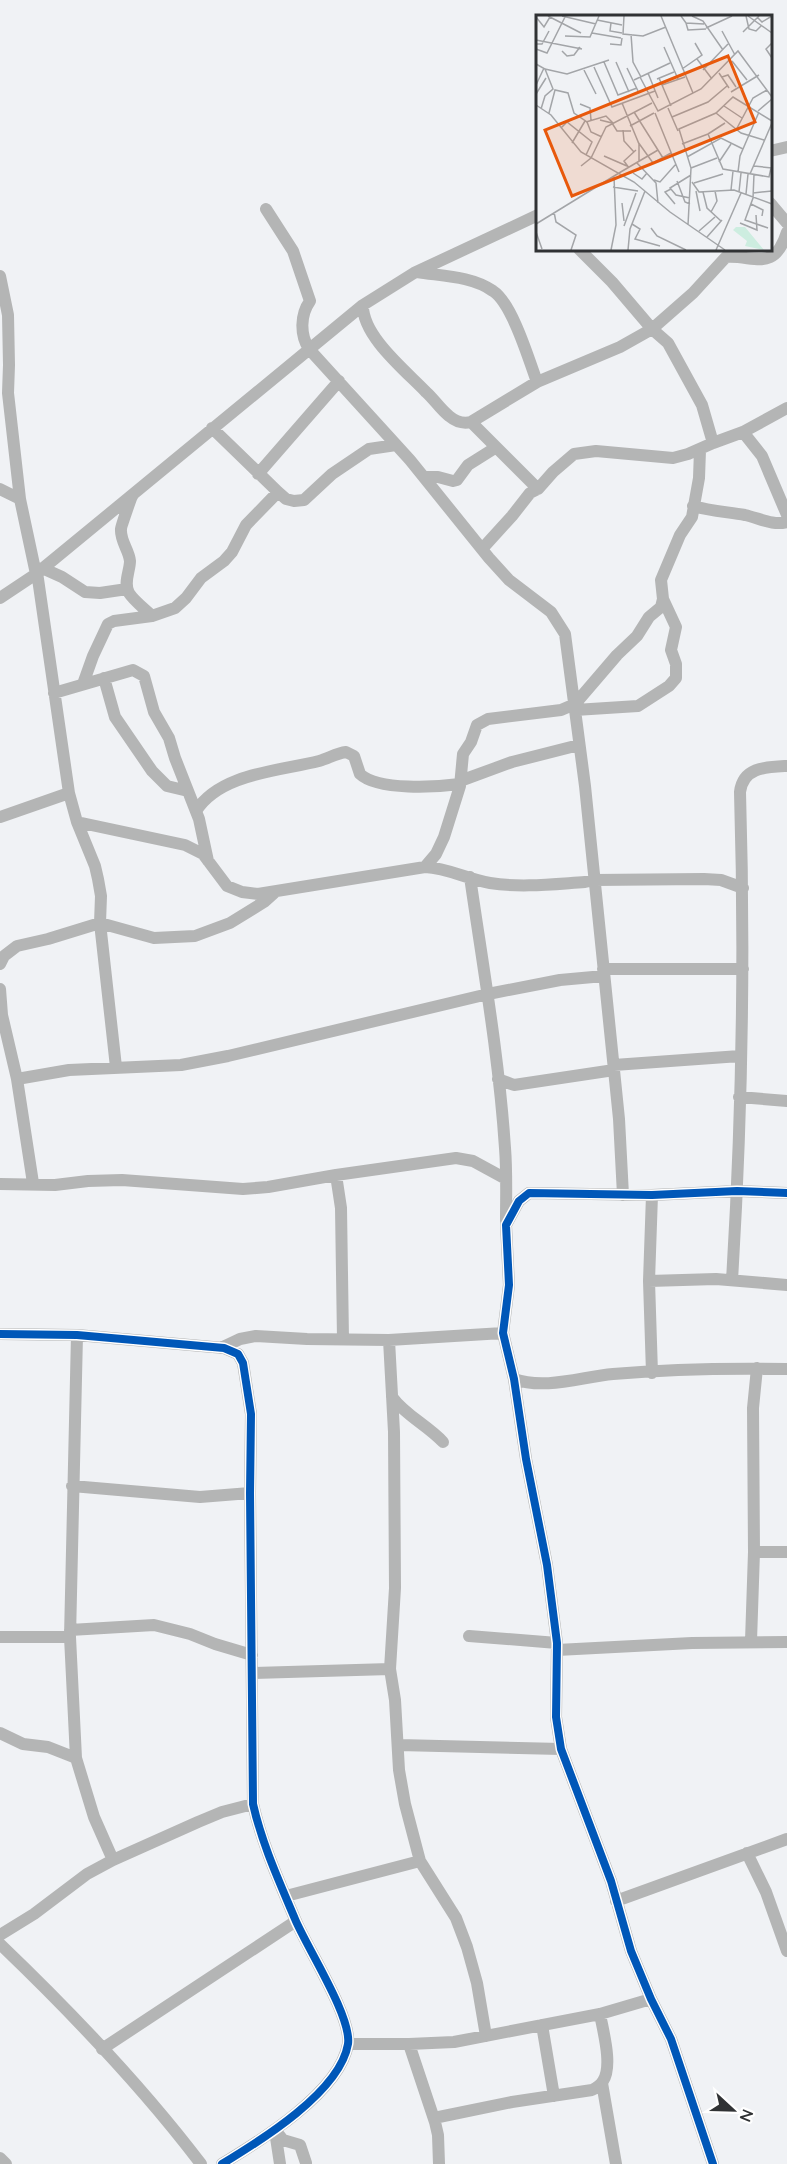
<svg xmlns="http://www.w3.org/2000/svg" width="787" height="2164" font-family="Quicksand,sans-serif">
<rect width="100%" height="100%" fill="#f0f2f5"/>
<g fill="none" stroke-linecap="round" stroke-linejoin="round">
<path stroke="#b4b5b5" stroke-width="12" d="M770,151L787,147
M770,203L787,223
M266,209L293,251L310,301C300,315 300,335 309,349L410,460L489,558L509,580L551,612L565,634L585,786L619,1119L623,1195
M579,249L612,282L652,329L668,343L702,405L713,443
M417,272C441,276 472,276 493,291C512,303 529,360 537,382
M0,276L8,315L9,365L8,393L20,499L36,574
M363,305C362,336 406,371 426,392C434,399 440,409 449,416C455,421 463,424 471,422L537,382L620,347L652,329L693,293L726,257C755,255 774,273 787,232
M471,422L538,489
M212,428L278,492L286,499L294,501L304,500L332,474L369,449L396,445
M743,432L762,456L787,515
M258,474L339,381
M425,477H438L453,481L457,480L468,465L495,448
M0,489L20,499
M133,495C131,497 121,527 121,529C120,541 129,550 130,561C130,571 123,583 129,593C134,601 145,609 152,616
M693,506C710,511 728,512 745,515C759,518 773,526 787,522
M482,549L512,516L530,493L538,489L553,472L574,454L596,451L673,458L688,454L713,443L743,432L787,408
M42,568L62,577L85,592L100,593L127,589
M37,572L69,793L77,822L95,866L98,879L101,896L100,923L116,1067
M0,598L36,574L363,305L414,273L538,215
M104,678L115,717L152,771L167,786L188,791
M83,684L93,656L108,624L114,621L152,616L175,608L186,598L201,578L224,561L232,552L246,525L278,492
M54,693L133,670L144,676L154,712L169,738L175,758L199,819L208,861
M575,710L638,706L669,686L676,678V664L671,650L676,627L663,599L661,580L680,535L692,517L699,478L700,450
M460,781L512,762L579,745
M196,811C220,773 280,771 319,761C329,758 337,753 346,752L354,756L360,774C378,791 437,787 460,784
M0,817L69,793
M77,822L185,845L203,854L227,886L242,892L258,894L425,867C448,868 467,879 490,883C521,888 554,884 585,882L594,880L704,879L721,880L743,888
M425,867L436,854L444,837L460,786L463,754L471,742L477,725L488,719L561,710L575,704L617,655L637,636L649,617L661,607L663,599
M470,877C483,967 499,1057 505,1148C507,1173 506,1197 506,1221
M0,964L4,956L17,946L48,939L100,923L154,938L195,936L230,923L264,902L274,893
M603,969H743
M0,989L2,1015L17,1079L33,1183
M614,1065L740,1056
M17,1079L69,1070L181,1065L228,1056L488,994L560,980L604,976
M498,1079L514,1085L614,1070
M739,1097L787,1101
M336,1175L341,1208L343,1339
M0,1184L55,1185L88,1181L122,1180L243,1189L268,1187L336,1175L456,1158L473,1161L506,1179
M732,1280C742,1117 745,955 740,792C743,767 766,767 787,766
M649,1281L716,1279L787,1285
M0,1334L77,1335L224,1348L238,1354L243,1363L251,1414L250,1493L253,1804C262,1844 279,1881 295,1919C306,1946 352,2017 348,2044C340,2092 260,2141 222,2164
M389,1340L394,1432L395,1588L390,1669L395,1700L399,1770L405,1804L420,1861L456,1918L467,1947L477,1983L486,2036
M221,1348L240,1339L256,1336L307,1339L389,1340L503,1333
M652,1373L649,1281L652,1195
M514,1379C545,1390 581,1377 613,1374C671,1369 730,1368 787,1369
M392,1397C405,1415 427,1425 443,1442
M72,1486L200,1497L250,1493
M754,1552H787
M70,1630L154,1625L190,1634L215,1644L252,1655
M469,1636L557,1643
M0,1637H70L77,1335
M70,1637L76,1758L94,1817L113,1860
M751,1641L754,1552L753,1408L757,1368
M557,1650L692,1643L787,1642
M252,1673L390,1669
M0,1733L23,1744L48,1747L76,1758
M399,1745L561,1749
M747,1853L766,1892L787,1951
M286,1896L420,1861
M616,1901L787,1839
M0,1935L34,1914L87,1874L113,1860L198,1822L222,1812L253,1804
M0,1944C72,2013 141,2085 201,2164
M542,2025L554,2096
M348,2044H409L454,2042L600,2014L651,1999
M409,2044L435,2122L438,2135L439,2164
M102,2049L296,1921
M602,2083L616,2164
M434,2118L512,2102L592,2090C596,2088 601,2085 603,2081C613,2066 603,2031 600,2014
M275,2130L283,2140L300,2145L306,2163
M275,2131L280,2164
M0,2158L6,2164
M713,2164L671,2039L651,1999L631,1951L611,1881L561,1749L556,1717L557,1643L547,1565L526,1459L514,1379L503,1333L509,1285L506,1225L519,1201L529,1193L652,1195L737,1191L787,1193"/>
<g stroke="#fff" stroke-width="11">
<path id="cycleway" d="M0,1334L77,1335L224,1348L238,1354L243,1363L251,1414L250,1493L253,1804C262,1844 279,1881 295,1919C306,1946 352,2017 348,2044C340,2092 260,2141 222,2164
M713,2164L671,2039L651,1999L631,1951L611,1881L561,1749L556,1717L557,1643L547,1565L526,1459L514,1379L503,1333L509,1285L506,1225L519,1201L529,1193L652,1195L737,1191L787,1193"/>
</g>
<use href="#cycleway" stroke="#0057b8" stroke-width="8"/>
</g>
<g transform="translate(536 15)">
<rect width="236" height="236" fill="#f0f2f5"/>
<path d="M200,212H209L228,235L209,231L211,226L197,215Z" fill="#cdede0"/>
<path fill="none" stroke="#a3a5a8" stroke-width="1.5" d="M12,1L45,18M26,1L60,9M88,1L87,19L107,21L130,12M125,1L157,78M145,1L150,8L168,9M156,1L167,6L187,35M210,1L213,14L220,16L225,11M212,1L236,18M0,2L8,12L14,2M221,2L226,7L236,1M61,5L86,10M75,8L74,16L86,18M150,8L152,15L170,14M170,13L196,1M186,16L199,40M207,17L223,1M56,18L85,23M95,19L97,47L105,62M29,21L54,22L63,1M0,25L46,34M236,28L230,34L236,43M0,29H6L13,16M74,29L85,30L86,23M128,32L142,64M0,34L11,38L29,2M26,36L31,41L38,40L44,32M161,44L176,64M196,46L211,65M68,47L82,80L101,73M80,47L93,77M0,49L9,54L17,74L9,81L5,94M58,52L76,92L119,76M91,53L102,76M9,54L31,59L73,45M146,54L166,40L159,28M48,55L60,79M167,55L192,29M112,58L122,83M183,58L193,73M104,62L122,96L165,74L202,36L236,82M186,62L192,60L200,72M123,63L135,91M121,64L138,57M98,65L134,48M0,70L8,53M126,70L149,62M195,77L223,60M0,79L10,63M86,88L103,129V146M44,89L54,93L55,105M0,90L15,100L45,137L98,167L134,197L189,235M188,91L206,103M132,93L142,116M222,96L236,84M98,97L127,143M13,98L19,75L32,78L38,98L51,107L55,117L66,122M119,98L143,157M180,98L205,118L228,125M136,102L172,87L191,71M64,105L76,108L81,116H95M50,107L70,101L77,108M94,111L118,98M25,113L31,107L56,127L50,140M87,115L88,126L98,137M200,115L217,83L231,75M172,119L189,108M213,120L223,97M102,127L117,148L135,138M36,128L49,106M146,129L172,119L187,154L233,162L235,153M68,141L91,151M151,142L185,123L207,134M183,147L195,129M101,148L120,168L122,188M45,151L55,143L70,112L116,88M218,151L236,153M93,153L88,146L100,135M155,153L181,143M202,157L204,141L213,120M83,158L122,135M97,158L106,164L111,158M214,159L236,108M218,159L217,183L209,205L232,213M118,165L124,167L140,149M141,166L149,187L154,189M156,167L163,177L198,175L236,189M158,168L187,159M77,172L102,176M135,174L129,177L139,189M195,175L197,156M160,176L164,196M167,177L171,193L185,206M203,177L205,158M217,178L236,176M210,179L212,159M154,183L140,180L134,173L155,160M86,188L88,206M215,189L227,195L226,201M18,197L20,207L40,220L35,235M175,197L181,186L179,176M204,208L221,215L220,200M0,209L83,158M96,209L104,214L99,224L124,231M152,210L155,153L143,114L180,98L197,82L236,106M88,211L100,178M115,213L121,221L150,235M163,216L179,202M0,217L6,234M171,222L186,205M75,235L80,210L78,162M92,235L94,214L109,176M180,235L205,178"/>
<path fill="#e8590c" fill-opacity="0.15" stroke="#e8590c" stroke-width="3" d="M192,41L219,107L36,181L9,115Z"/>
<rect width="236" height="236" fill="none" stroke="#303234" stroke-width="3"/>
</g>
<g transform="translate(733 2110) rotate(112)" stroke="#ffffff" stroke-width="4.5" paint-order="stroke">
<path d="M0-4.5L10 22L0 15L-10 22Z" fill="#303234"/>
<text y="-9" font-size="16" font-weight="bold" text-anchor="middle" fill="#303234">N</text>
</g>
</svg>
